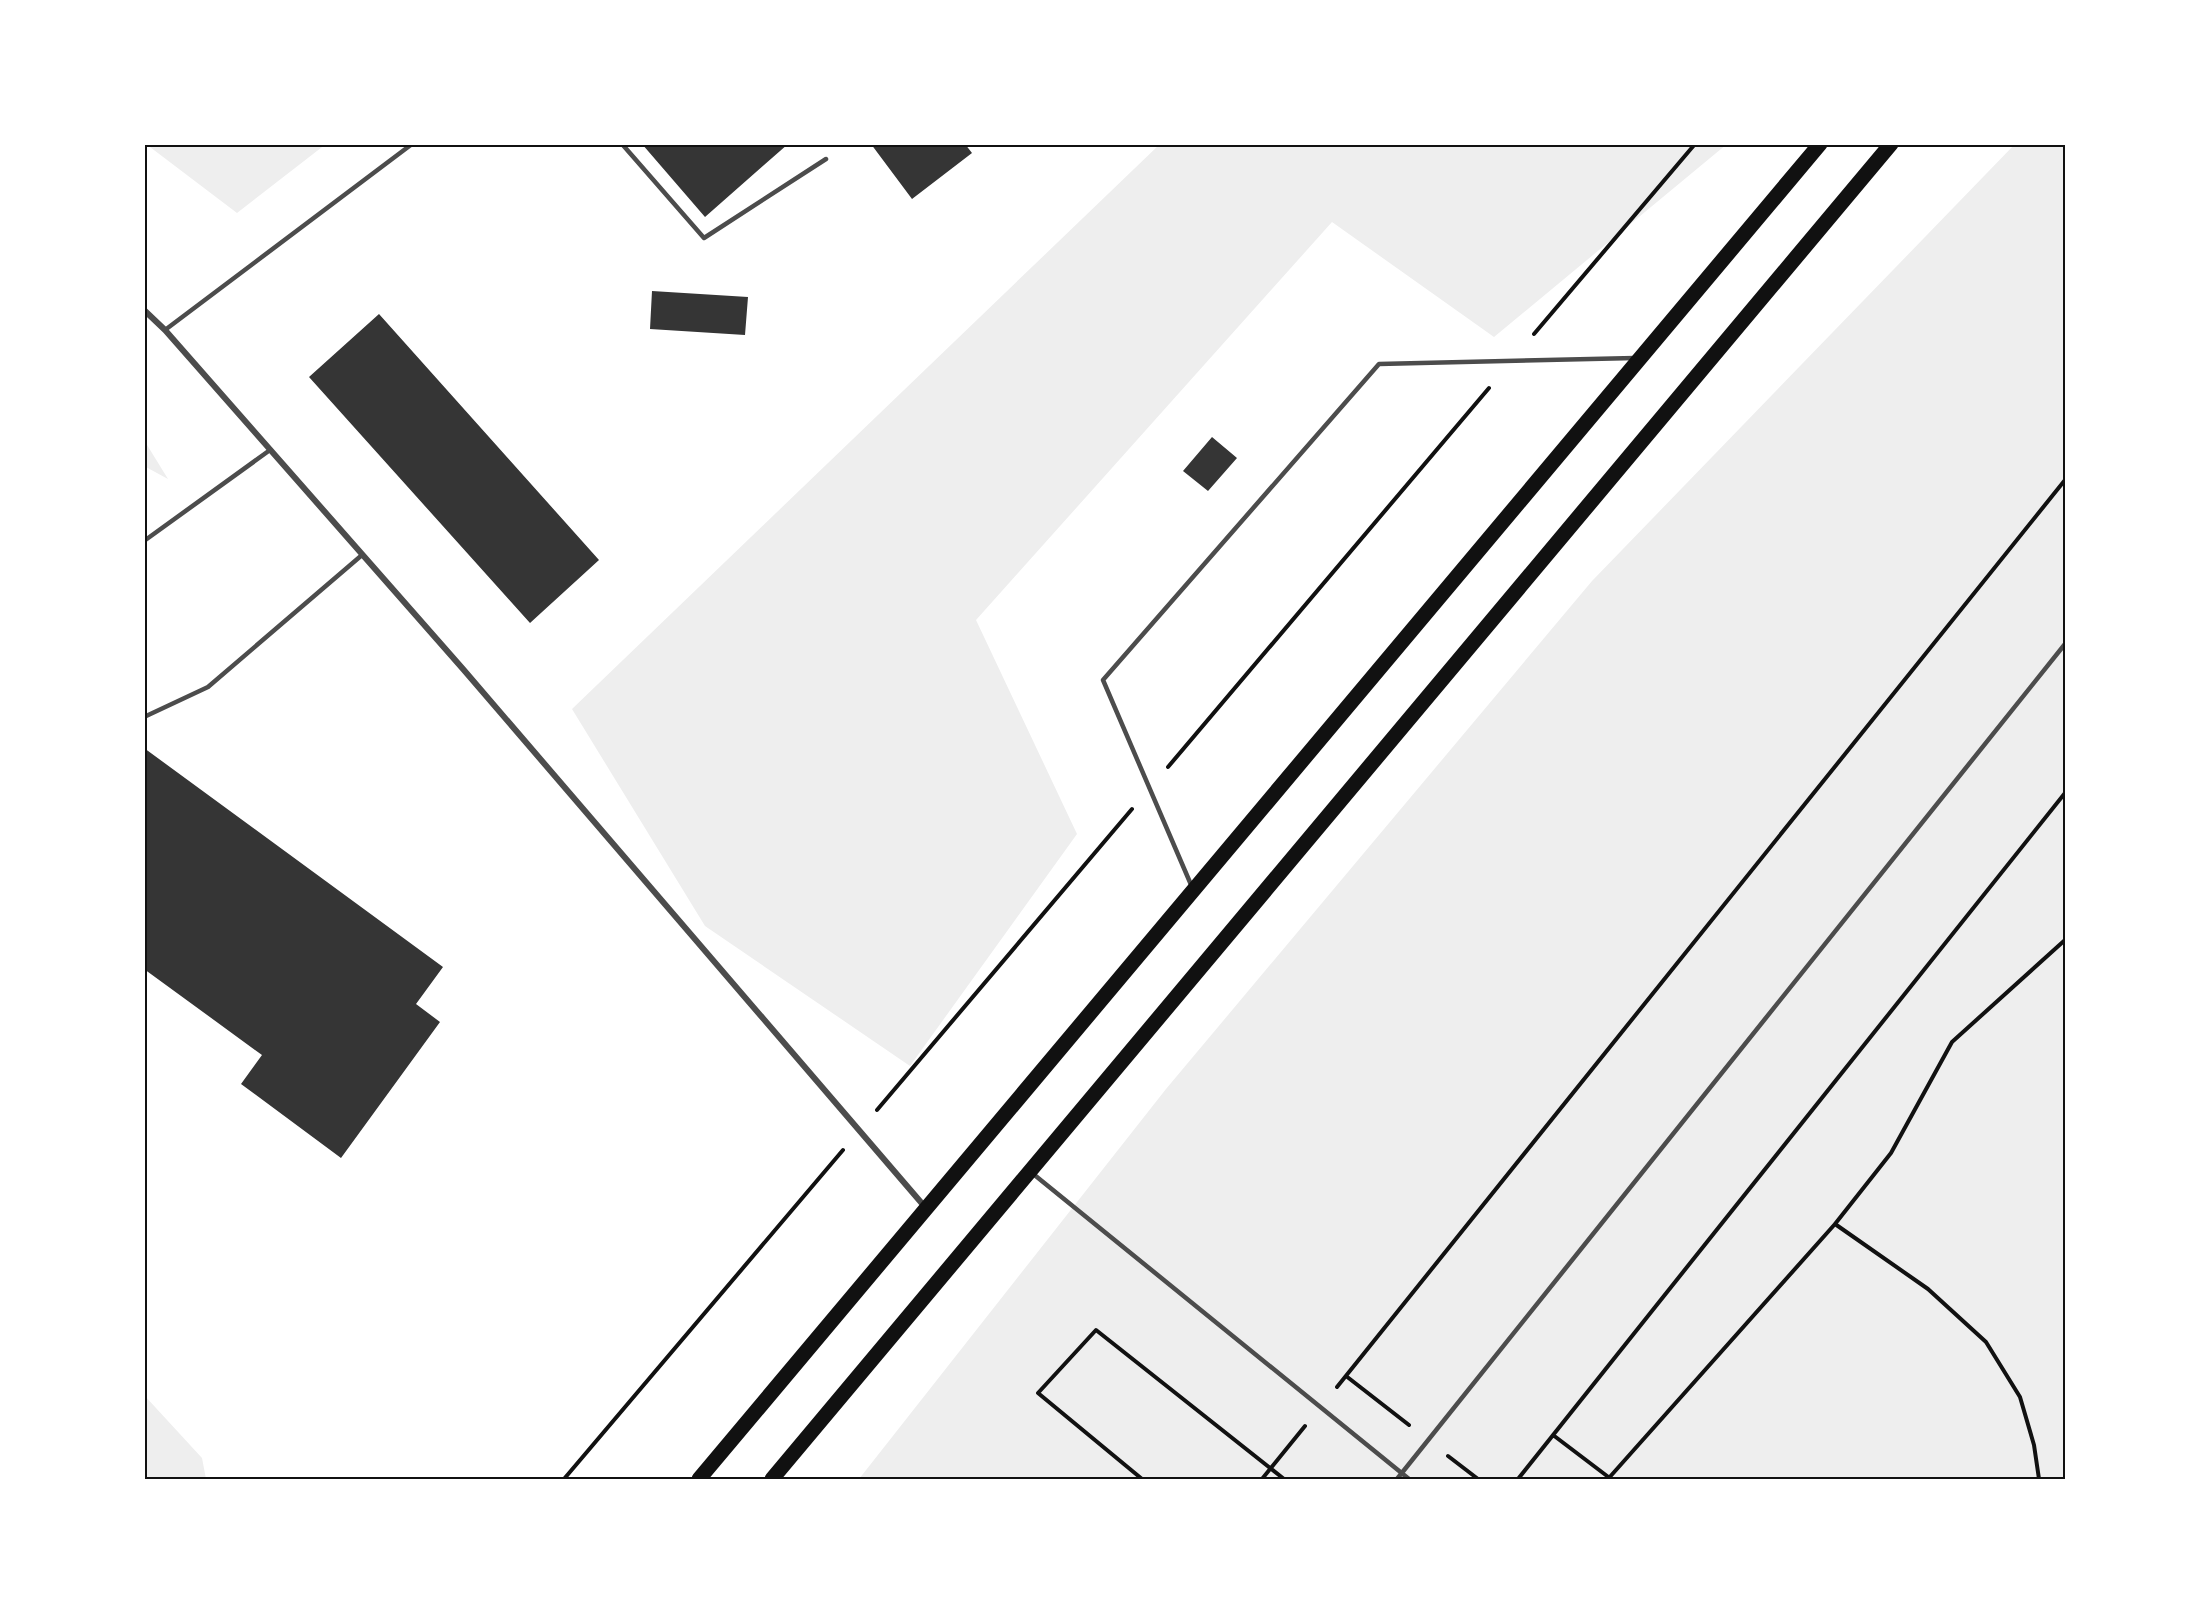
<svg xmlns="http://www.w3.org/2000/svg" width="2209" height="1623" font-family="'PT Sans Narrow',sans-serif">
<rect width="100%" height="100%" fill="#fff"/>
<path fill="#eee" d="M146,144H326L237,213Z
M1160,144H1727L1494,337L1332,222L976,620L1077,834L910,1066L705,926L572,709Z
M2015,144H2065V1479H859L1166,1089L1592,581Z
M144,440L168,479L144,466Z
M144,1395L202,1458L206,1479H144Z"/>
<path fill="#353535" d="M642,144H788L705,217Z
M871,144H965L972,153L912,199Z
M652,291L748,297L745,335L650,329Z
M379,314L599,560L530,623L309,377Z
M1212,437L1237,458L1208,491L1183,471Z
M144,748L443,967L416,1004L440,1022L341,1158L241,1084L262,1055L144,969Z"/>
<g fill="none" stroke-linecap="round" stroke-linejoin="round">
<path stroke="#111" stroke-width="4" d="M1534,334L1695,144
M1168,767L1489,388
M877,1110L1132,809
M1835,1224L1928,1289L1986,1342L2020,1397L2034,1445L2039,1479
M1346,1376L1409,1425
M1337,1387L2065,480
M1553,1435L1611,1479
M1448,1456L1478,1479
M564,1479L843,1150
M1142,1479L1038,1393L1096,1330L1284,1479
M1262,1479L1305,1426
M1518,1479L2065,793
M1608,1479L1835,1224L1891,1153L1952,1042L2065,940"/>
<path stroke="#4c4c4c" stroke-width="4.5" d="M622,144L704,238L826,159
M165,330L412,144
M144,541L270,450
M144,717L208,687L362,555
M1192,887L1103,680L1379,364L1635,358
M1032,1173L1409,1479
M1397,1479L2065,644"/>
<path stroke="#4c4c4c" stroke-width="6" d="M144,310L165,330L463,669L925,1207"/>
<path stroke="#111" stroke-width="15" d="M699,1479L1820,144
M772,1479L1891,144"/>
</g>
<rect width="2209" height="1623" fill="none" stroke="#ffffff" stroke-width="291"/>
<rect x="146" y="146" width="1918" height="1332" fill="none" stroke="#111" stroke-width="2"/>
</svg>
